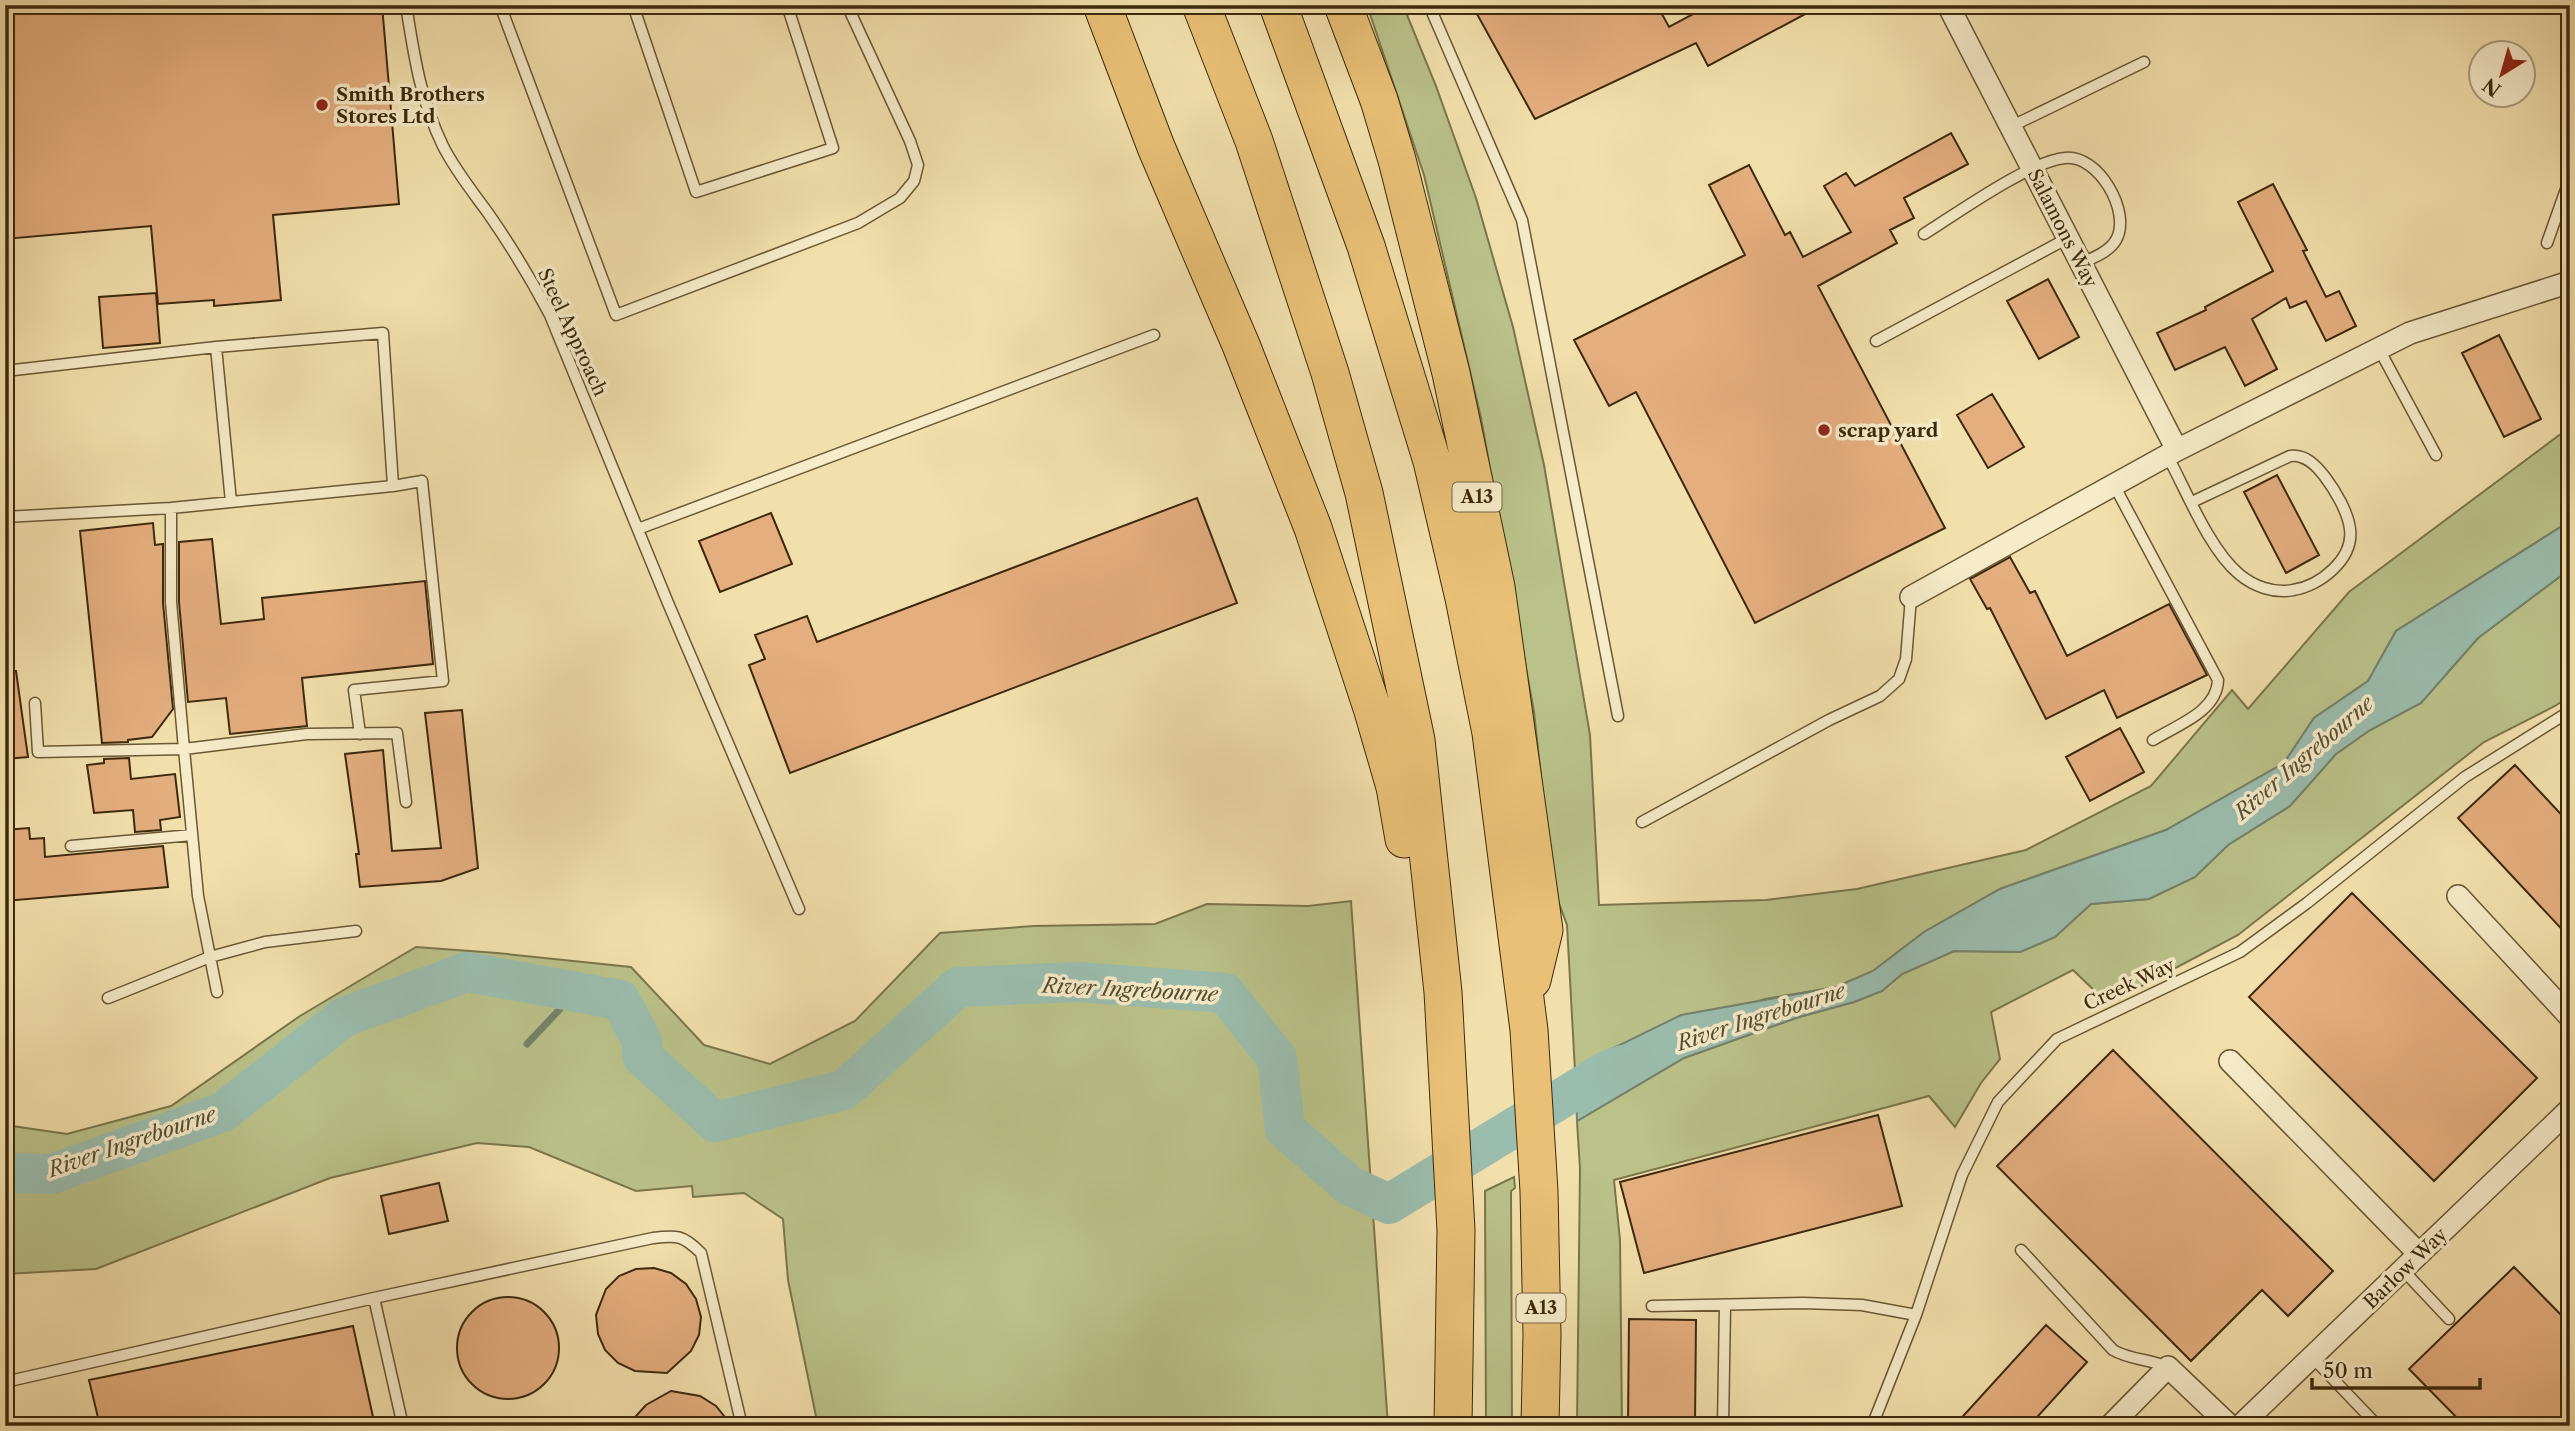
<svg xmlns="http://www.w3.org/2000/svg" width="2575" height="1431" font-family="'Libre Caslon Text',serif">
<rect width="100%" height="100%" fill="#f2e0ac"/>
<filter id="stains"><feTurbulence type="fractalNoise" baseFrequency=".00286" numOctaves="4"/><feColorMatrix values="0 0 0 0 .2 0 0 0 0 .09 0 0 0 0 .02 0 0 0 .5 -.17"/></filter>
<radialGradient id="worn" r=".72"><stop offset=".6" stop-color="#630" stop-opacity="0"/><stop offset="1" stop-color="#630" stop-opacity=".3"/></radialGradient>
<path fill="#bac289" stroke="#7b764a" stroke-width="2" d="M1367,5H1403L1436,86L1476,198L1513,327L1544,465L1590,735L1599,905L1766,900L1857,889L2026,850L2151,786L2232,690L2248,709L2349,592L2570,427V521L2396,631L2368,681L2314,718L2284,763L2166,830L2000,889L1924,932L1873,971L1836,987L1765,999L1587,1061L1575,1071L1567,925L1553,887L1534,712L1481,418L1424,175Z
M2570,569V696L2555,706L2484,742L2238,935L2134,990L2100,996L2073,970L1991,1012L2000,1059L1981,1083L1955,1127L1929,1096L1614,1180L1620,1240L1622,1426H1577L1580,1169L1577,1121L1684,1058L1799,1017L1854,1002L1882,991L1902,974L1954,951L2020,952L2055,937L2091,904L2149,899L2195,877L2228,845L2290,806L2336,754L2370,730L2421,703L2478,638Z
M1351,901L1388,1426H818L788,1280L783,1219L744,1193L693,1197L692,1186L636,1191L529,1147L477,1143L330,1178L96,1269L5,1274V1125L67,1134L171,1106L300,1016L416,947L497,953L631,967L704,1045L770,1064L855,1021L940,933L1034,926L1155,924L1207,904L1308,906Z
M1514,1177L1515,1188L1511,1191L1512,1426H1486L1485,1191Z"/>
<path fill="#9bbdae" stroke="#75826d" stroke-width="2" d="M2570,521V569L2478,638L2421,703L2370,730L2336,754L2290,806L2228,845L2195,877L2149,899L2091,904L2055,937L2020,952L1954,951L1902,974L1882,991L1854,1002L1799,1017L1684,1058L1577,1121L1575,1071L1587,1061L1681,1015L1836,987L1873,971L1924,932L2000,889L2166,830L2284,763L2314,718L2368,681L2396,631Z"/>
<g fill="none" stroke-linecap="round" stroke-linejoin="round">
<path stroke="#75826d" stroke-width="7" d="M527,1044L576,992"/>
<path stroke="#9bbdae" stroke-width="40" d="M5,1173L52,1174L223,1112L344,1017L467,972L620,1000L642,1041V1056L715,1122L844,1090L958,987L1078,982L1225,993L1277,1058L1285,1129L1350,1186L1389,1204L1608,1070L1623,1065"/>
</g>
<path fill="#e5ae7f" stroke="#3c290c" stroke-width="2" d="M5,5H382L399,204L273,215L281,300L214,306V300L158,304L151,226L5,239Z
M1472,5H1657L1669,27L1710,5H1822L1708,66L1696,43L1535,119Z
M1951,133L1968,164L1904,198L1914,218L1890,230L1897,243L1818,286L1945,528L1755,623L1636,392L1609,406L1574,340L1745,255L1709,185L1749,165L1785,235L1790,232L1803,257L1851,232L1824,186L1846,173L1855,186Z
M2273,184L2307,250L2303,251L2326,297L2339,291L2356,326L2326,341L2306,301L2290,308L2286,298L2252,319L2277,369L2245,386L2225,347L2175,370L2157,333L2206,310L2205,307L2273,271L2238,202Z
M2048,279L2079,337L2039,359L2007,301Z
M156,293L160,343L103,348L99,297Z
M2499,335L2541,419L2504,437L2462,353Z
M1992,394L2024,447L1988,468L1957,415Z
M2277,475L2319,555L2286,573L2244,492Z
M1197,498L1237,603L790,773L749,665L765,659L755,635L807,616L817,642Z
M771,513L792,564L720,592L699,541Z
M153,523L155,545L163,544V603L173,709L152,737L128,740V742L102,743L80,531Z
M212,539L221,624L264,619L262,598L425,581L433,664L302,678L307,726L230,734L226,698L188,702L179,602V542Z
M2010,557L2030,593L2035,591L2067,656L2169,604L2207,675L2117,718L2104,690L2046,719L1990,608L1987,609L1970,579Z
M5,671H16L28,757L5,759Z
M462,710L478,868L441,881L360,887L356,854H359L345,754L383,750L392,851L441,848L425,713Z
M2120,728L2144,772L2090,801L2066,757Z
M129,758L131,779L175,774L180,817L160,820L161,830L135,832L133,810L94,813L87,765L104,763V759Z
M2515,765L2570,824V938L2458,818Z
M29,828L30,839L44,838L45,857L163,846L168,887L5,901V830Z
M2352,893L2537,1078L2434,1181L2249,997Z
M2113,1050L2333,1271L2288,1316L2262,1290L2191,1361L1997,1166Z
M1878,1115L1902,1206L1644,1273L1620,1182Z
M439,1183L448,1221L389,1234L381,1196Z
M2514,1267L2570,1324V1426H2465L2409,1369Z
M654,1268L671,1273L686,1284L696,1299L701,1317L699,1335L691,1351L667,1373L635,1371L618,1363L605,1350L598,1334L596,1315L606,1289L619,1276L636,1269Z
M457 1348a51 51 0 1 1 102 0a51 51 0 1 1-102 0Z
M1629,1319L1696,1320L1695,1426H1628Z
M2046,1325L2087,1362L2029,1426H1954Z
M353,1326L375,1426H100L89,1380Z
M671,1391L700,1396L716,1406L732,1426H627L646,1405Z"/>
<g fill="none" stroke-linecap="round" stroke-linejoin="round">
<g stroke="#6a5734" stroke-width="13">
<path id="lane" d="M406,5C414,55 420,99 443,146C455,170 472,191 488,213C511,246 531,279 550,315L668,603L799,909
M500,5L616,315L858,223L900,198L914,181L918,165L910,141L847,5
M633,5L696,192L833,148L787,5
M1429,5L1522,220L1618,716
M2010,127L2144,62
M1924,234C1956,214 2030,161 2065,158C2098,154 2132,212 2116,240C2109,252 2093,258 2081,263
M2547,243L2570,178
M1876,341L2068,238
M216,347L231,502
M2379,349L2436,455
M5,371L216,347L383,333L393,486L171,508L5,517
M2167,455C2186,490 2209,549 2239,574C2253,586 2274,594 2293,590C2320,586 2354,559 2350,529C2348,512 2335,490 2325,477C2316,465 2305,454 2290,456L2192,502
M2114,485L2218,680C2217,712 2177,725 2153,740
M171,508V602L184,749L307,734L397,733L406,802
M638,529L1154,335
M35,703L38,752L184,749L198,896L217,992
M360,734L354,690L443,681L422,481L393,486
M1642,822L1829,720L1880,696L1899,679L1906,659L1911,597
M71,846L192,835
M108,998L210,957L265,942L356,931
M2021,1250L2113,1350C2130,1360 2149,1359 2168,1367
M2403,1270L2449,1319
M374,1298L653,1238C677,1235 683,1235 701,1253L742,1426
M1652,1306L1803,1303L1862,1305L1916,1315
M2312,1357L2378,1426
M5,1382L374,1298L403,1426
M1723,1426L1725,1306
M1872,1426L1916,1315L1962,1175L1998,1102L2057,1039L2240,952L2307,903L2465,777L2570,711"/>
</g>
<g stroke="#6a5734" stroke-width="24">
<path id="street" d="M1948,5L2177,450
M1911,597L2177,450L2410,333L2570,282
M2458,896L2570,1017
M2230,1061L2419,1254
M2110,1426L2168,1367L2230,1426
M2240,1426L2570,1109"/>
</g>
<g stroke="#3c290c" stroke-width="39">
<path id="highway" d="M1102,5L1156,147L1241,345L1313,528L1373,711L1395,787L1404,839
M1201,5L1254,141L1330,373L1364,493L1416,740L1443,992L1456,1230L1453,1426
M1278,5L1366,246L1432,461L1464,598L1491,733L1529,1030L1539,1191L1542,1334L1540,1426
M1343,5L1379,100L1397,160L1451,373L1496,587L1544,930L1532,980"/>
</g>
<use href="#lane" stroke="#f7ebc9" stroke-width="10"/>
<use href="#street" stroke="#f7ebc9" stroke-width="21"/>
<use href="#highway" stroke="#e9c076" stroke-width="37"/>
</g>
<g fill="#8f2418" stroke="#f7ebc9" stroke-width="2.5">
<circle cx="322" cy="105" r="7"/>
<circle cx="1824" cy="430" r="7"/>
</g>
<g text-anchor="middle" stroke-width="7" stroke-linejoin="round" paint-order="stroke">
<g fill="#f7ebc9" stroke="#746345" stroke-width="2">
<rect x="1452.5" y="482.5" width="49" height="29" rx="5"/>
<rect x="1516.5" y="1293.5" width="49" height="29" rx="5"/>
</g>
<g font-size="18" font-weight="bold" fill="#3c290c">
<text x="1477" y="503">A13</text>
<text x="1541" y="1314">A13</text>
</g>
<g font-size="19" font-weight="bold" fill="#3c290c" stroke="#f7ebc9" text-anchor="start">
<text x="336" y="101">Smith Brothers<tspan x="336" dy="22">Stores Ltd</tspan></text>
<text x="1838" y="437">scrap yard</text>
</g>
<g font-size="19" fill="#3c290c" stroke="#f7ebc9">
<text transform="translate(2063 228) rotate(63)" y="7">Salamons Way</text>
<text transform="translate(573 332) rotate(65)" y="7">Steel Approach</text>
<text transform="translate(2129 984) rotate(-25)" y="7">Creek Way</text>
<text transform="translate(2405 1268) rotate(-44)" y="7">Barlow Way</text>
</g>
<g font-size="21" font-style="italic" fill="#544e34" stroke="#f7ebc9">
<text transform="translate(2304 758) rotate(-41)" y="7">River Ingrebourne</text>
<text transform="translate(1130 990) rotate(3)" y="7">River Ingrebourne</text>
<text transform="translate(1761 1017) rotate(-18)" y="7">River Ingrebourne</text>
<text transform="translate(132 1142) rotate(-19)" y="7">River Ingrebourne</text>
</g>
</g>
<rect width="2575" height="1431" fill="none" stroke="#f2e0ac" stroke-width="28"/>
<rect x="7" y="7" width="2561" height="1417" fill="none" stroke="#3c290c" stroke-width="3.5"/>
<rect x="14" y="14" width="2547" height="1403" fill="none" stroke="#3c290c" stroke-width="2"/>
<g transform="translate(2502 74) rotate(217)"><circle r="33" fill="#f7ebc9" stroke="#ac9d7d" stroke-width="2"/>
<path d="M0-5L12 26L0 18L-12 26Z" fill="#8f2418"/>
<text y="-10" font-size="19" font-weight="bold" text-anchor="middle" fill="#3c290c">N</text>
</g>
<path d="M2312 1378v10h168v-10" fill="none" stroke="#3c290c" stroke-width="3.5"/>
<text x="2323" y="1378" font-size="21" fill="#3c290c" stroke="#f7ebc9" stroke-width="5" paint-order="stroke">50 m</text>
<rect width="100%" height="100%" filter="url(#stains)"/>
<rect width="100%" height="100%" fill="url(#worn)"/>
</svg>
